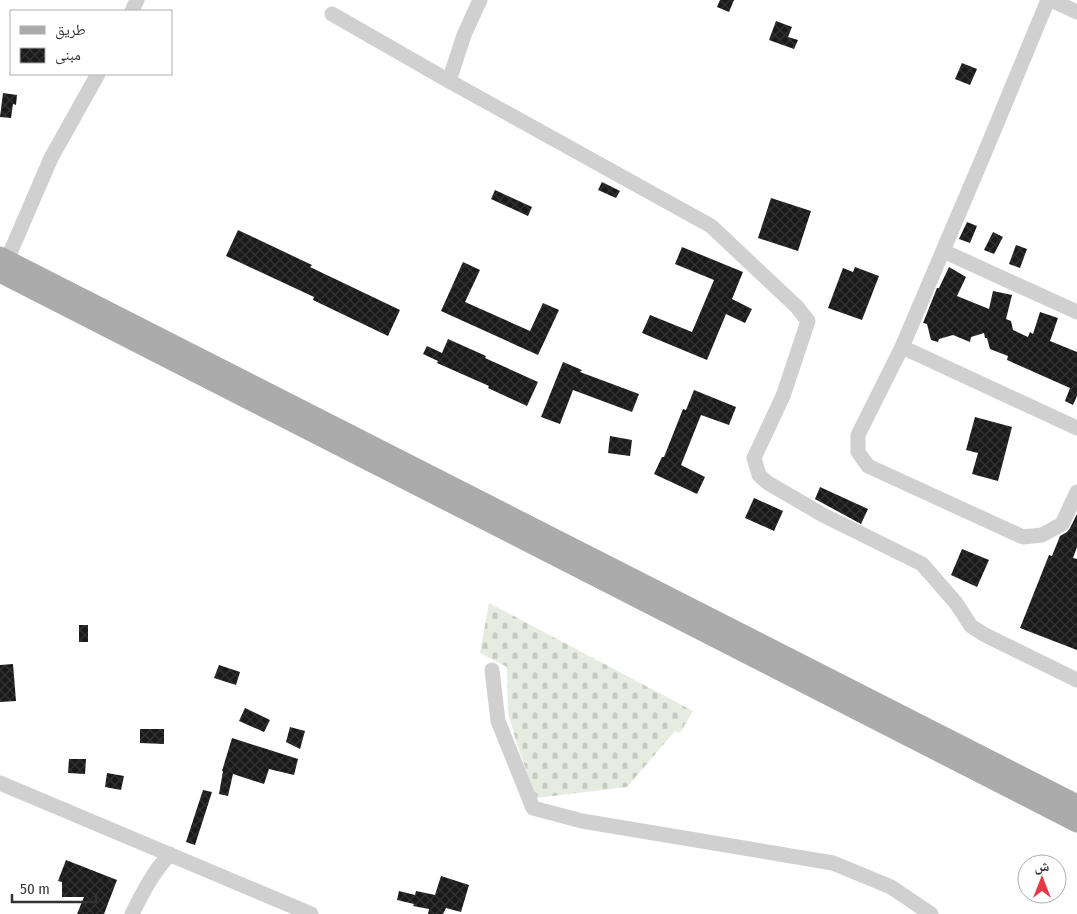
<svg xmlns="http://www.w3.org/2000/svg" width="1077" height="914" font-family="'Fira Sans Condensed','Noto Naskh Arabic',sans-serif">
<defs>
<pattern id="cemetery-stones" width="16" height="16" patternUnits="userSpaceOnUse" patternTransform="scale(1.25)"><rect width="16" height="16" fill="#e6ecdf"/><path d="M2 7V4a2 2 0 0 1 4 0v3zM10 15v-3a2 2 0 0 1 4 0v3z" fill="#c6cbc0"/></pattern>
<pattern id="building-cross-hatch" width="8" height="8" patternUnits="userSpaceOnUse" patternTransform="scale(1.25)"><rect width="8" height="8" fill="#1a1a1a"/><path d="M0 0l8 8M0 8l8-8" fill="none" stroke="#333"/></pattern>
</defs>
<rect width="100%" height="100%" fill="#fff"/>
<path fill="url(#cemetery-stones)" d="M489,603L693,711L680,733L675,731L627,787L536,798L517,744L508,713L507,667L480,653Z"/>
<path fill="url(#building-cross-hatch)" d="M720,0H734L729,12L717,7Z
M776,21L792,27L788,37L798,40L794,49L769,40Z
M962,63L977,69L970,85L955,79Z
M3,93L17,95L16,105L13,104L11,118L0,117Z
M602,182L620,191L616,198L598,190Z
M495,190L532,207L528,216L491,199Z
M771,198L811,211L798,251L758,238Z
M967,222L977,226L970,243L959,239Z
M238,230L312,265L310,267L400,310L388,336L313,300L314,297L226,256Z
M993,232L1003,237L994,254L984,250Z
M1016,245L1027,249L1020,268L1009,264Z
M682,247L743,272L732,299L752,309L745,323L726,314L707,360L642,333L650,315L692,332L714,280L675,264Z
M463,262L480,270L465,302L530,331L543,303L559,310L538,355L441,311Z
M855,267L879,276L862,320L828,308L843,268L853,272Z
M949,267L966,277L957,296L989,309L993,291L1012,295L1006,319L1011,321L1013,330L1028,337L1030,332L1033,334L1040,312L1058,318L1050,341L1077,352V396L1073,405L1065,401L1070,388L1007,360L1008,356L990,349L987,338H985L984,333L971,337L970,342L953,335L939,339L938,342L931,340L927,324L923,323L937,288H939Z
M448,339L486,356L485,358L538,382L527,406L488,388L489,386L437,363L438,361L423,354L427,346L442,353Z
M563,362L582,370L580,372L639,394L632,412L573,390L560,424L541,417Z
M694,390L736,407L729,425L701,415L681,465L705,477L697,494L654,474L662,457H664L683,409L686,410Z
M975,417L1012,427L998,481L972,474L978,453L966,450Z
M610,436L632,440L630,456L608,453Z
M820,487L868,509L861,524L815,499Z
M754,498L783,511L774,531L745,518Z
M1077,514V547L1073,558L1077,559V650L1020,628L1049,555L1052,556L1060,536L1067,532L1070,528Z
M962,549L989,560L977,587L951,575Z
M79,625H88V642H79Z
M13,664L16,701L0,702V665Z
M219,665L240,672L236,685L214,678Z
M245,708L270,720L264,732L239,721Z
M290,727L305,731L300,749L286,742Z
M140,729H164V744L140,743Z
M232,738L298,759L294,775L269,769L264,784L233,774L228,796L219,794L223,771H222Z
M69,759H86L85,774L68,773Z
M107,773L124,776L121,790L105,787Z
M203,790L212,792L195,845L186,842Z
M66,860L117,880L104,914H77L84,897H62V882L58,881Z
M441,876L469,885L461,912L446,908L443,914H428L429,909L413,906L414,904L397,900L399,891L415,895L416,891L435,895Z"/>
<g fill="none" stroke-linecap="round" stroke-linejoin="round">
<path stroke="#d0d0d0" stroke-width="15" d="M1048,0L985,152L902,347L858,435V452L868,466L1023,537L1042,535L1062,524L1077,492
M1051,0L1077,12
M132,11L137,0
M332,14L449,81L711,226L797,307L808,321L783,396L754,458L759,475L768,483L823,515L922,564L956,603L971,626L985,635L1077,680
M449,81L464,35L480,0
M943,251L1077,312
M1,268L7,260L51,158L98,74
M902,347L1077,428
M492,670L498,721L533,808L582,821L833,863L891,887L931,914
M0,783L311,914
M132,914C143,892 153,872 170,854"/>
<path stroke="#ababab" stroke-width="19" d="M0,256L1077,804
M0,273L1077,823"/>
</g>
<rect x="10" y="10" width="162" height="65" fill="#ffffff" stroke="#adadad"/>
<rect x="20" y="26" width="25" height="8" fill="#ababab" stroke="#adadad"/>
<text x="55" y="35" font-size="15" fill="#333333">طريق</text>
<rect x="20" y="48" width="25" height="15" fill="url(#building-cross-hatch)" stroke="#adadad"/>
<text x="55" y="60" font-size="15" fill="#333333">مبنى</text>
<g transform="translate(1042 879)"><circle r="24" fill="#ffffff" stroke="#adadad"/>
<path d="M0-4L9 19L0 12L-9 19Z" fill="#e63946"/>
<text y="-8" font-size="14" font-weight="bold" text-anchor="middle" fill="#333333">ش</text>
</g>
<path d="M12 894v8h84v-8" fill="none" stroke="#333333" stroke-width="2.5"/>
<text x="20" y="894" font-size="15" fill="#333333" stroke="#ffffff" stroke-width="4" paint-order="stroke">50 m</text>
</svg>
